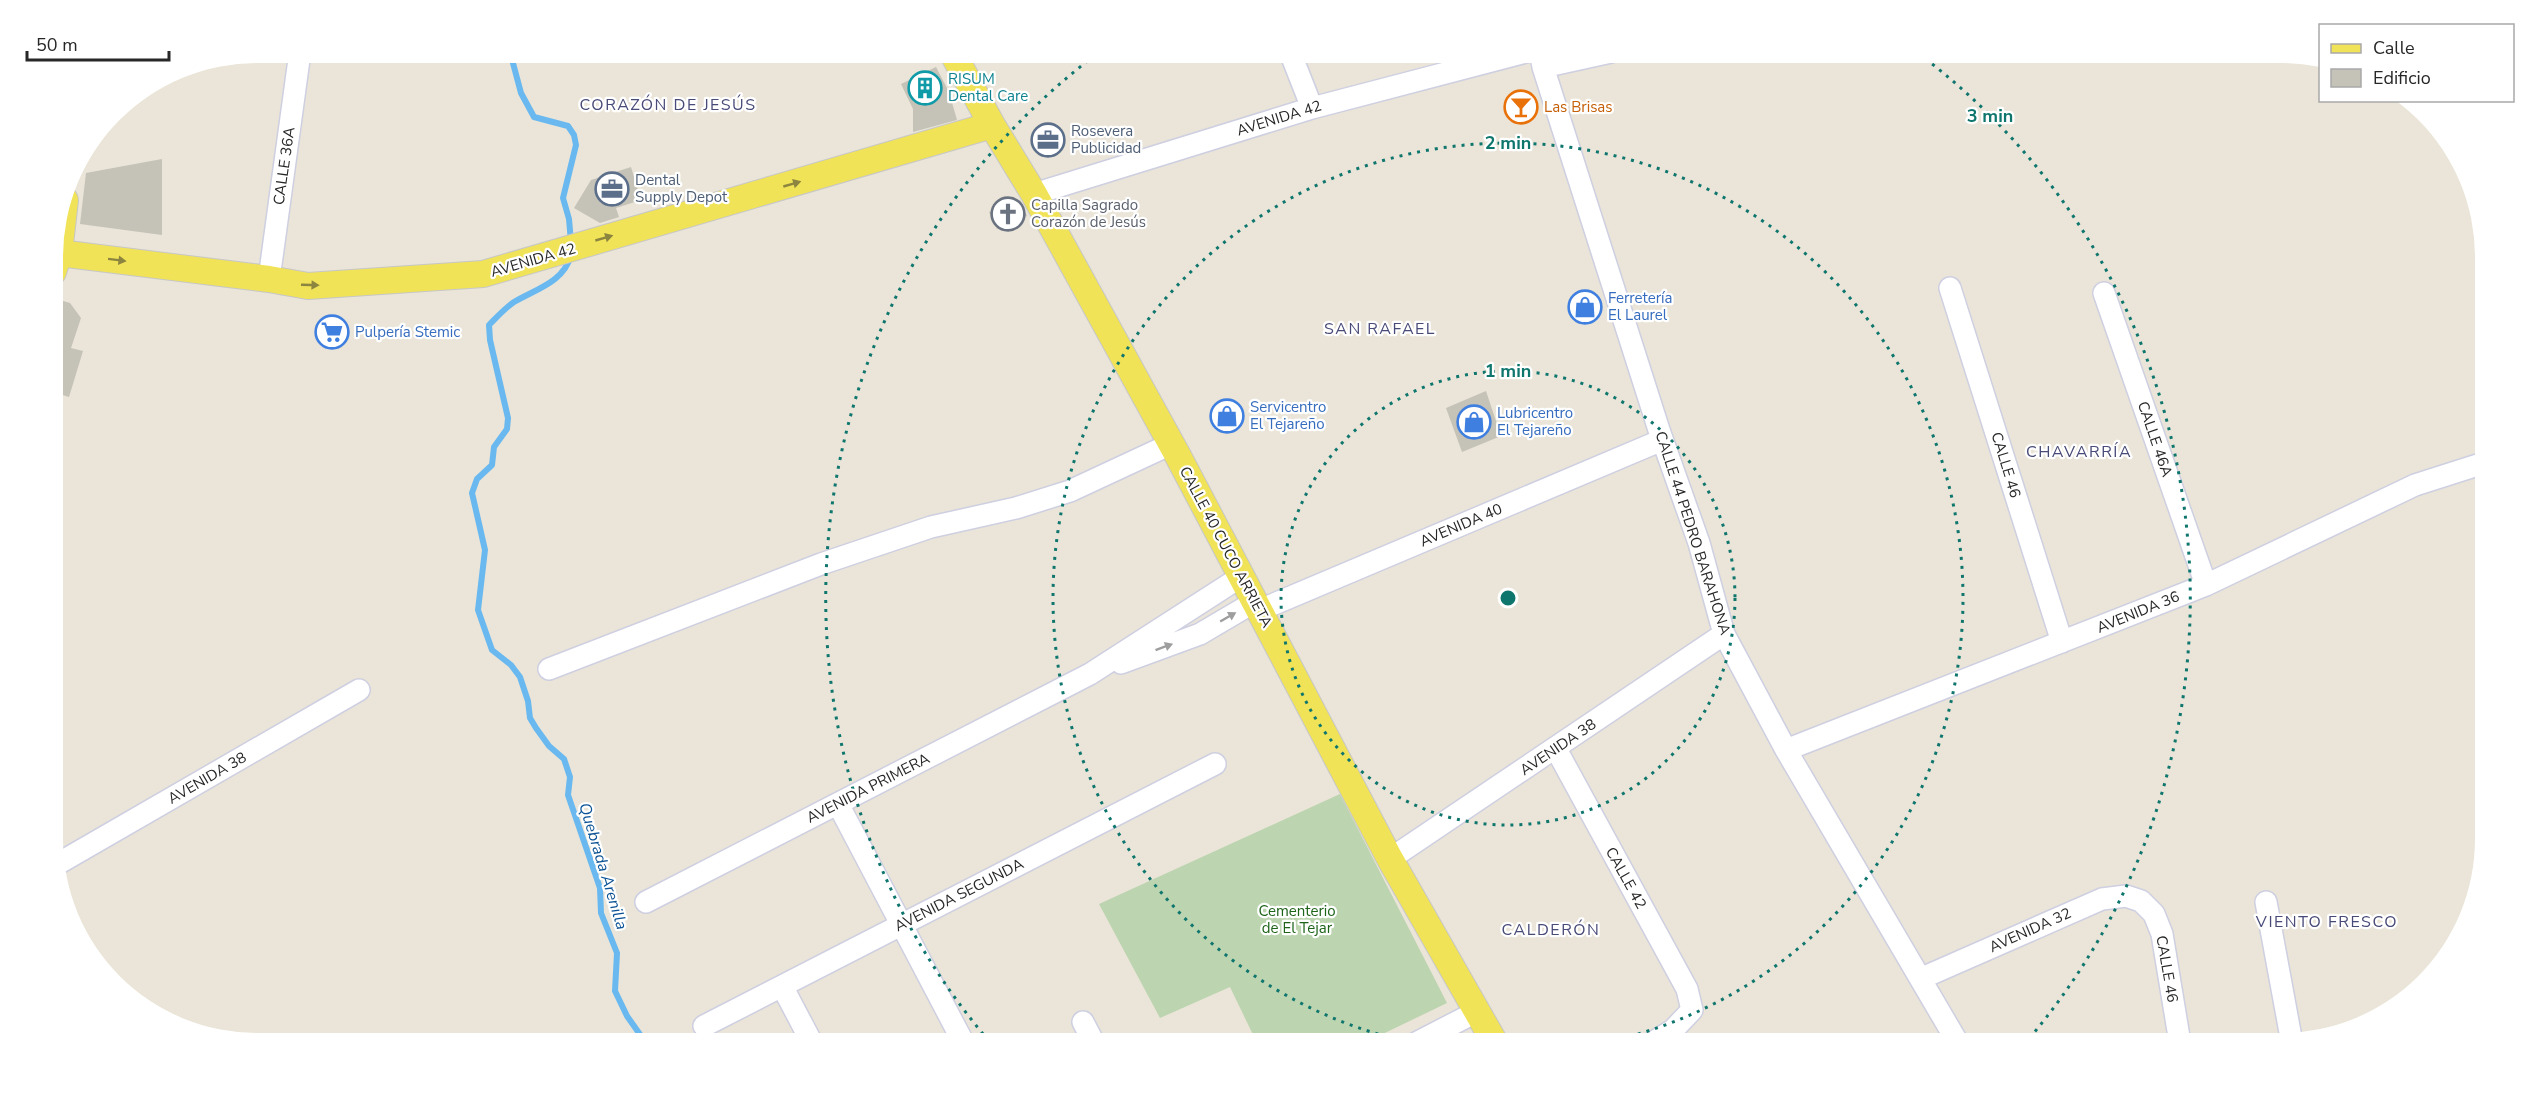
<svg xmlns="http://www.w3.org/2000/svg" width="2538" height="1096" font-family="'Nunito Sans',sans-serif">
<rect width="100%" height="100%" fill="#eae5d8"/>
<path fill="#bcd4af" d="M1340,794L1447,1003L1364,1043H1257L1230,987L1160,1018L1099,904Z"/>
<g fill="none" stroke-linecap="round" stroke-linejoin="round">
<path stroke="#69b8ef" stroke-width="6" d="M510,52L521,93L534,117L568,126L574,135L576,145L563,198L569,219L571,242
M571,255C564,282 536,289 514,302C505,308 497,317 489,325L490,340L508,418L507,429L494,447L492,465L477,479L472,493L485,550L478,610L492,650L511,665L520,677L528,701L530,718L536,728L549,746L564,759L570,777L568,795L600,888L601,913L617,953L615,991L627,1016L646,1043"/>
</g>
<path fill="#c5c2b8" d="M936,67L949,92L957,120L913,132V109L901,84Z
M162,159V235L80,224L86,173Z
M631,167L641,200L616,208L619,217L600,223L574,208L591,180Z
M1020,200L1027,216L997,229L989,212Z
M60,300L70,303L81,318L71,348L83,351L69,397L53,392V319Z
M1486,391L1501,436L1462,452L1446,408Z"/>
<g fill="none" stroke-linecap="round" stroke-linejoin="round">
<g stroke="#cecfe1" stroke-width="24">
<path id="minor" d="M1290,52L1312,108
M1540,52L1543,67L1659,430L1699,543L1724,634L1786,750L1958,1043
M1543,67L1611,52
M1034,194L1312,108L1526,52
M269,279L300,52
M1950,288L2062,642
M2104,293L2206,585
M1260,610L1662,440
M1121,663L1200,634L1256,601
M549,669L821,564L931,527L1016,508L1070,491L1171,444
M1556,749L1687,989L1692,1010L1673,1030L1652,1043
M1786,750L2206,585L2415,485L2484,463
M838,804L961,1038
M1390,859L1724,634
M54,866L359,690
M646,902L1090,674L1242,576
M2266,902L2292,1043
M1922,978L2102,899L2126,896L2141,901L2154,914L2162,934L2180,1043
M782,986L812,1043
M1083,1022L1094,1043
M704,1026L1215,764
M1416,1043L1478,1011"/>
</g>
<g stroke="#c7c7c7" stroke-width="28">
<path id="major" d="M952,52L992,125L1034,194L1178,456L1390,859L1495,1043
M59,253L269,279L308,286L483,274L992,125
M53,272L59,253L65,200"/>
</g>
<use href="#minor" stroke="#fff" stroke-width="21"/>
<use href="#major" stroke="#f1e357" stroke-width="26"/>
</g>
<defs><path id="oneway-solid" d="M-6-.8H1V-3.2L6.5 0L1 3.2V.8H-6Z" transform="scale(1.5)"/></defs>
<g fill="#8c853f">
<use href="#oneway-solid" transform="translate(792 184) rotate(-16)"/>
<use href="#oneway-solid" transform="translate(604 238) rotate(-16)"/>
<use href="#oneway-solid" transform="translate(117 260) rotate(7)"/>
<use href="#oneway-solid" transform="translate(310 285) rotate(2)"/>
</g>
<g fill="#9e9e9e">
<use href="#oneway-solid" transform="translate(1228 617) rotate(-30)"/>
<use href="#oneway-solid" transform="translate(1164 647) rotate(-20)"/>
</g>
<g fill="none" stroke="#0f766e" stroke-width="3" stroke-dasharray="3 6">
<circle cx="1508" cy="598" r="227"/>
<path d="M1413 1043A455 455 0 1 1 1603 1043"/>
<path d="M989 1041A682 682 0 0 1 1098 53M1918 53A682 682 0 0 1 2027 1041"/>
</g>
<defs>
<g id="building-ring" transform="scale(1.725)"><circle r="9.5" fill="#fff" stroke="#0f9aa8" stroke-width="1.5"/><path d="M-4-6H4V6H1V3H-1V6H-4ZM-2.5-4.3h1.7v1.8h-1.7ZM.8-4.3h1.7v1.8H.8ZM-2.5-1h1.7V.8h-1.7ZM.8-1h1.7V.8H.8Z" fill="#0f9aa8"/></g>
<g id="bar-ring" transform="scale(1.725)"><circle r="9.5" fill="#fff" stroke="#e8710a" stroke-width="1.5"/><path d="M-6-5H6L.8 .8V4.5H3.5V6h-7V4.5H-.8V.8Z" fill="#e8710a"/></g>
<g id="office-ring" transform="scale(1.725)"><circle r="9.5" fill="#fff" stroke="#5c6f8a" stroke-width="1.5"/><path d="M-6-3h4V-5.5h4V-3h4V5H-6ZM-1-4.5V-3h2v-1.5ZM-6 0V1H6V0Z" fill="#5c6f8a"/></g>
<g id="church-ring" transform="scale(1.725)"><circle r="9.5" fill="#fff" stroke="#6b7280" stroke-width="1.5"/><path d="M-1.2-6h2.4v3.5h3.3v2.4h-3.3V6h-2.4V-.1h-3.3v-2.4h3.3Z" fill="#6b7280"/></g>
<g id="shop-ring" transform="scale(1.725)"><circle r="9.5" fill="#fff" stroke="#3f7fe0" stroke-width="1.5"/><path d="M-5-2.5h2.3a2.7 3.5 0 0 1 5.4 0H5L5.5 6h-11ZM-1.5-2.5h3a1.5 2.3 0 0 0-3 0Z" fill="#3f7fe0"/></g>
<g id="supermarket-ring" transform="scale(1.725)"><circle r="9.5" fill="#fff" stroke="#3f7fe0" stroke-width="1.5"/><path d="M-6-5.5h2.5l.6 2H6L4.5 2H-2.5L-4.4-4H-6ZM-1.5 3.2a1.3 1.3 0 1 0 .1 0ZM3 3.2a1.3 1.3 0 1 0 .1 0Z" fill="#3f7fe0"/></g>
</defs>
<g fill-rule="evenodd">
<use href="#building-ring" x="925" y="88"/>
<use href="#bar-ring" x="1521" y="107"/>
<use href="#office-ring" x="1048" y="140"/>
<use href="#office-ring" x="612" y="189"/>
<use href="#church-ring" x="1008" y="214"/>
<use href="#shop-ring" x="1585" y="307"/>
<use href="#supermarket-ring" x="332" y="332"/>
<use href="#shop-ring" x="1227" y="416"/>
<use href="#shop-ring" x="1474" y="422"/>
</g>
<g text-anchor="middle" stroke-width="4.5" stroke-linejoin="round" paint-order="stroke">
<g font-size="15" fill="#0d838f" stroke="#fff" text-anchor="start">
<text x="948" y="84">RISUM<tspan x="948" dy="17">Dental Care</tspan></text>
</g>
<g font-size="15" fill="#c56008" stroke="#fff" text-anchor="start">
<text x="1544" y="112">Las Brisas</text>
</g>
<g font-size="15" fill="#272727" stroke="#fff">
<text transform="translate(1279 118) rotate(-17)" y="5">AVENIDA 42</text>
<text transform="translate(284 166) rotate(-82)" y="5">CALLE 36A</text>
<text transform="translate(533 260) rotate(-16)" y="5">AVENIDA 42</text>
<text transform="translate(2155 439) rotate(71)" y="5">CALLE 46A</text>
<text transform="translate(2006 465) rotate(73)" y="5">CALLE 46</text>
<text transform="translate(1461 525) rotate(-23)" y="5">AVENIDA 40</text>
<text transform="translate(1693 533) rotate(72)" y="5">CALLE 44 PEDRO BARAHONA</text>
<text transform="translate(1226 547) rotate(62)" y="5">CALLE 40 CUCO ARRIETA</text>
<text transform="translate(2138 612) rotate(-22)" y="5">AVENIDA 36</text>
<text transform="translate(1558 747) rotate(-34)" y="5">AVENIDA 38</text>
<text transform="translate(207 778) rotate(-30)" y="5">AVENIDA 38</text>
<text transform="translate(868 788) rotate(-27)" y="5">AVENIDA PRIMERA</text>
<text transform="translate(1626 878) rotate(61)" y="5">CALLE 42</text>
<text transform="translate(959 895) rotate(-27)" y="5">AVENIDA SEGUNDA</text>
<text transform="translate(2030 930) rotate(-24)" y="5">AVENIDA 32</text>
<text transform="translate(2167 969) rotate(80)" y="5">CALLE 46</text>
</g>
<g font-size="15" fill="#4e5e75" stroke="#fff" text-anchor="start">
<text x="1071" y="136">Rosevera<tspan x="1071" dy="17">Publicidad</tspan></text>
<text x="635" y="185">Dental<tspan x="635" dy="17">Supply Depot</tspan></text>
</g>
<g font-size="15" fill="#5b616d" stroke="#fff" text-anchor="start">
<text x="1031" y="210">Capilla Sagrado<tspan x="1031" dy="17">Corazón de Jesús</tspan></text>
</g>
<g font-size="15" fill="#366cbe" stroke="#fff" text-anchor="start">
<text x="1608" y="303">Ferretería<tspan x="1608" dy="17">El Laurel</tspan></text>
<text x="355" y="337">Pulpería Stemic</text>
<text x="1250" y="412">Servicentro<tspan x="1250" dy="17">El Tejareño</tspan></text>
<text x="1497" y="418">Lubricentro<tspan x="1497" dy="17">El Tejareño</tspan></text>
</g>
<g font-size="15" fill="#1d6318" stroke="#fff">
<text x="1297" y="916">Cementerio<tspan x="1297" dy="17">de El Tejar</tspan></text>
</g>
<g font-size="16" letter-spacing="1.5" fill="#484a78" stroke="#fff">
<text x="668" y="110">CORAZÓN DE JESÚS</text>
<text x="1380" y="334">SAN RAFAEL</text>
<text x="2079" y="457">CHAVARRÍA</text>
<text x="2327" y="927">VIENTO FRESCO</text>
<text x="1551" y="935">CALDERÓN</text>
</g>
<g font-size="16" font-style="italic" fill="#0c5396" stroke="#fff">
<text transform="translate(604 866) rotate(73)" y="6">Quebrada Arenilla</text>
</g>
</g>
<path d="M0 0H2538V1096H0ZM257 63H2281A194 194 0 0 1 2475 257V839A194 194 0 0 1 2281 1033H257A194 194 0 0 1 63 839V257A194 194 0 0 1 257 63Z" fill="#fff" fill-rule="evenodd"/>
<circle cx="1508" cy="598" r="9" fill="#0f766e" stroke="#fff" stroke-width="3"/>
<g font-size="18" text-anchor="middle" font-weight="bold" fill="#0f766e" stroke="#fff" stroke-width="4.5" stroke-linejoin="round" paint-order="stroke">
<text x="1990" y="122">3 min</text>
<text x="1508" y="149">2 min</text>
<text x="1508" y="377">1 min</text>
</g>
<rect x="2319" y="24" width="195" height="78" fill="#ffffff" stroke="#a9a9a9" stroke-width="1.5"/>
<rect x="2331" y="44" width="30" height="9" fill="#f1e357" stroke="#a9a9a9" stroke-width="1.5"/>
<text x="2373" y="54" font-size="18" fill="#272727">Calle</text>
<rect x="2331" y="69" width="30" height="18" fill="#c5c2b8" stroke="#a9a9a9" stroke-width="1.5"/>
<text x="2373" y="84" font-size="18" fill="#272727">Edificio</text>
<path d="M27 51v9h142v-9" fill="none" stroke="#272727" stroke-width="3"/>
<text x="36" y="51" font-size="18" fill="#272727" stroke="#ffffff" stroke-width="4.5" paint-order="stroke">50 m</text>
</svg>
